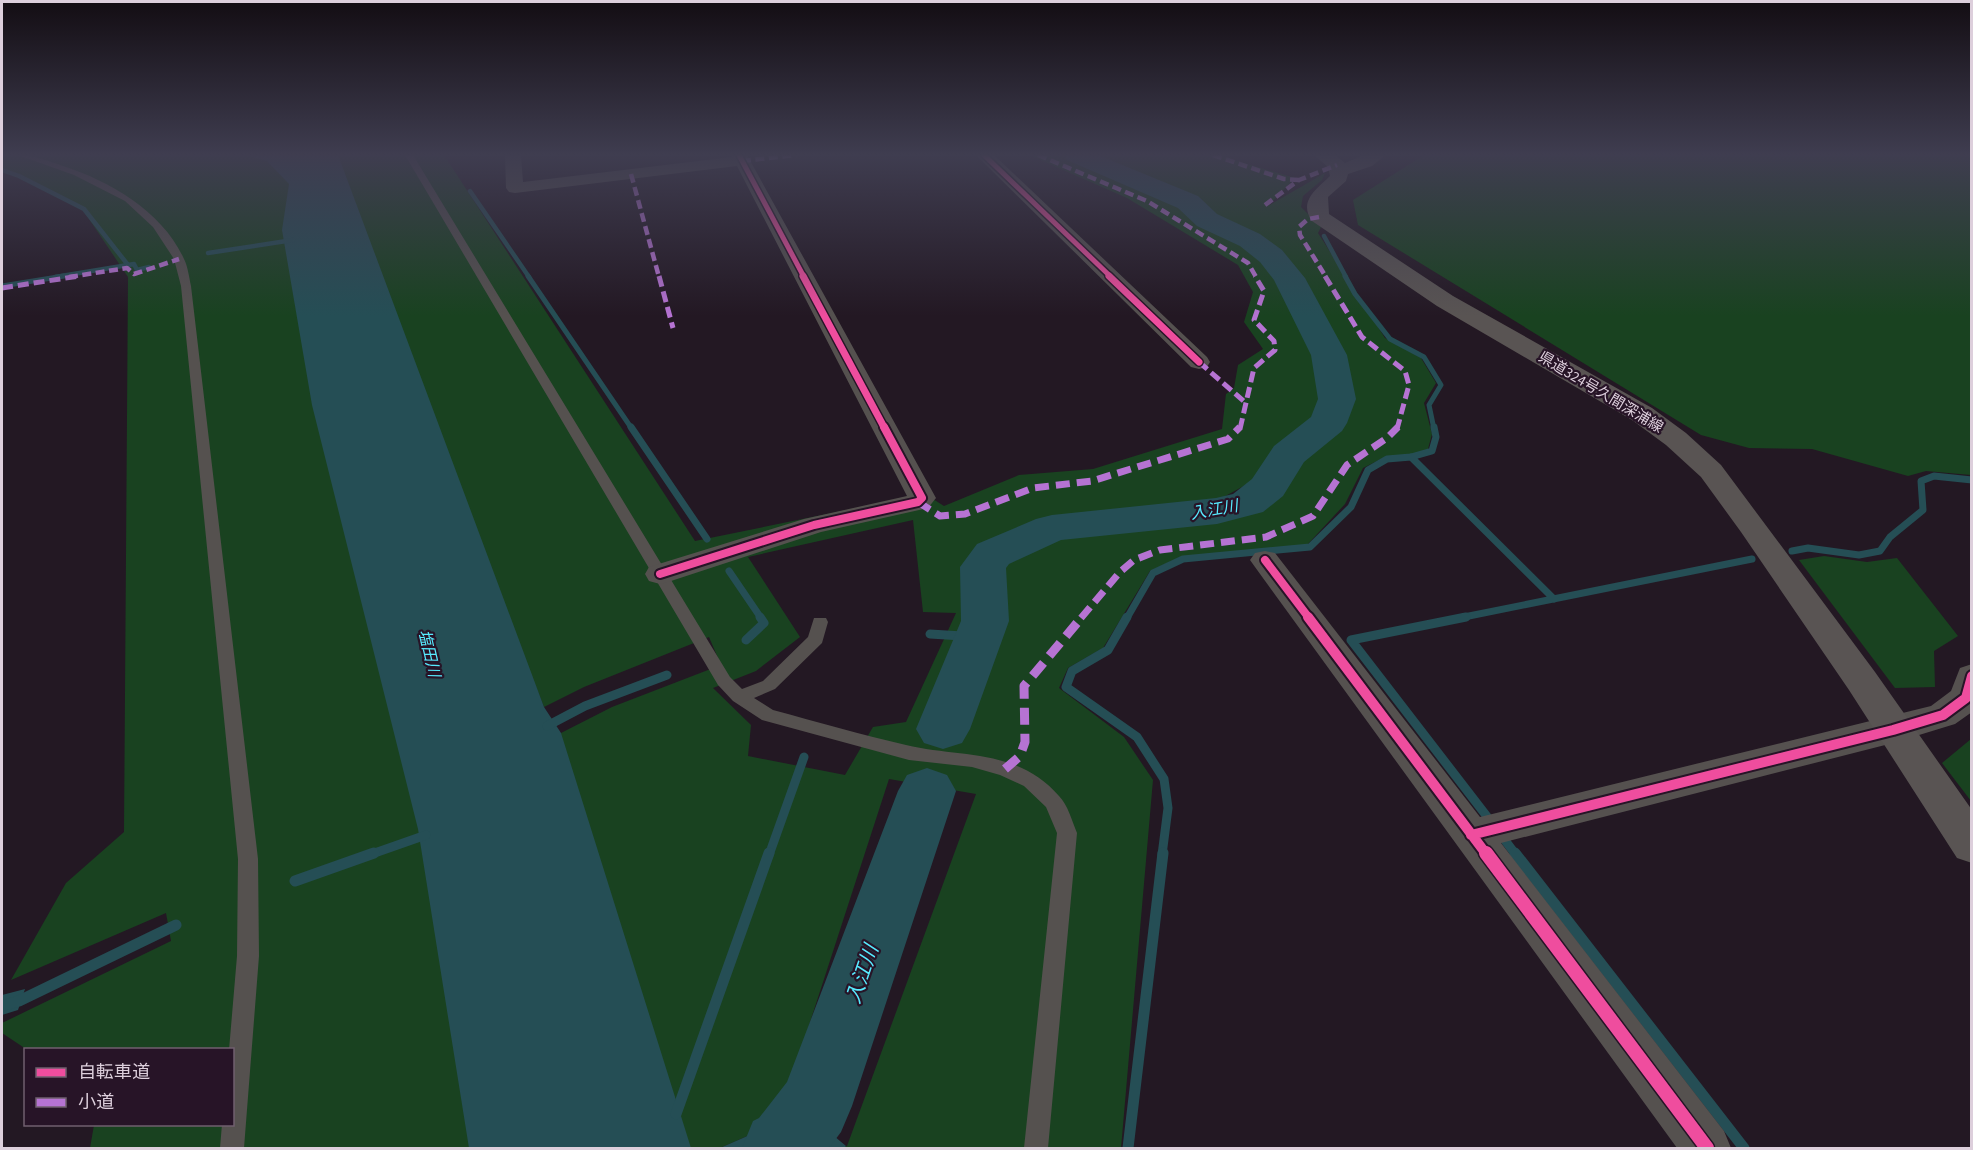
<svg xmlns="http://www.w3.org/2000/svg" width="1973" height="1150" font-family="'Source Sans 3','Noto Sans JP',sans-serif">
<rect width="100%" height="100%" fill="#231823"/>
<path fill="#194220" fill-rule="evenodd" d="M2,155H298L532,1148H90L94,1125L232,1124V1050L26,1049L2,1033V1023L171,941L166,913L11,980L66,883L124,832L128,277L83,210L15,176L2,172Z
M323,155H444L695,541L925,494L944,506L1019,475L1093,469L1222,429L1226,394L1234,388L1238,365L1263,349L1244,322L1253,292L1238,265L1127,198L1029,155H1071L1148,186L1191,208L1196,220L1239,243L1265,264L1286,292L1322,364L1317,413L1278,448L1251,482L1220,499L1036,525L971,562V621L930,727L953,732L1000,636L997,571L1035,540L1239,514L1272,494L1308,451L1340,420L1350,372L1277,250L1230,227L1201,204L1096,156L1218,155L1295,178L1268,206L1325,173L1322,180L1303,196L1301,207L1321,227L1318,233L1385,338L1421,358L1436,383L1424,403L1432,434L1428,449L1411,455L1385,457L1363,468L1345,504L1307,545L1180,557L1150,571L1103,648L1068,668L1059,688L1124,737L1153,780L1121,1148H840L847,1146L976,794L889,779L786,1096L752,1134L720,1148H623L520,763L561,733L612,707L721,665L709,637L584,687L544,707ZM913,520L923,612L956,613L906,722L873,727L845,775L748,756L751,725L713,688L756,671L800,637L748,557Z
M1424,155H1971V475L1926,471L1908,476L1812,449L1749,448L1701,435L1358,225L1353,200Z
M1824,556L1867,562L1897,558L1958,636L1934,651L1935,687L1895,688L1799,560Z
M1971,739V801L1942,763Z"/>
<path fill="#254e55" d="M245,155H338L544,707L561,733L691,1148H469L418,829L312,405L282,230L289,184L267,161Z
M25,989L18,1010L2,1015V995Z
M786,1096L846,1146L844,1148H720L752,1134Z"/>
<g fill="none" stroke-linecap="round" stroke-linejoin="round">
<path stroke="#254e55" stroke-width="4.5" d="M2,170L19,176L84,209L128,265L134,264L137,270L149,267
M470,191L529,277
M1324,236L1346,277
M208,253L293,240
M55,277L128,265"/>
<path stroke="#254e55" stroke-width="5" d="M528,276L632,429
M1345,276L1355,294L1390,339L1424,357L1441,385L1429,405L1434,429
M2,286L64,276"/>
<path stroke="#254e55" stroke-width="7" d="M631,427L707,539
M1411,457L1554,599
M1792,551L1808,548L1859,555L1880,551L1890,537L1923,510L1921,481L1934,476L1972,480
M729,571L761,618
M1127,618L1153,573L1183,559L1310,547L1351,507L1368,470L1387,459L1411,457L1432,451L1436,437L1434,427
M1459,618L1752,559"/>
<path stroke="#254e55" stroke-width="9" d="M1127,617L1108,650L1072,671L1066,687L1137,737L1164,779L1168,808L1162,855
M1466,617L1351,640L1492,823
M930,634L979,637
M746,640L764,623L760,617
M547,726L585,706L667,675
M1501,835L1516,855
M369,855L426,835
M769,855L804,757"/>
<path stroke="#254e55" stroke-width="11" d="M1515,853L1744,1148
M295,881L374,853
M2,1006L19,1001L176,925
M676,1114L769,853
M1128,1148L1163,853"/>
<path fill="#254e55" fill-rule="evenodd" d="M1064,155H1098L1198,196L1217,214L1260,234L1282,250L1305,278L1347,355L1356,399L1347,423L1342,431L1304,462L1283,496L1263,512L1217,524L1061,540L1009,564L1006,568L1009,621L970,729L962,743L943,749L924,743L916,729L961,621L960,567L977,544L1036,519L1052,515L1216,498L1233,494L1252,479L1274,446L1311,417L1318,399L1311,355L1274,280L1260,262L1240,246L1197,226L1178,208L1067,160Z
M927,768L947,775L956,791L852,1106L841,1132L829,1148H742L753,1121L759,1118L787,1082L898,791L907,775Z"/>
<path fill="#55514f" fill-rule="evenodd" d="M18,155C34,155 48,161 63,166C110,181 163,212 184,259C188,267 189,277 191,286L258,859L259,956L244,1148H220L222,1124H232V1050H229L237,956L238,859L181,286L174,259L153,227L125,201L74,175Z
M405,155H413L730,677L742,689L763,681L808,637L814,618H826L828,622L822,643L775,689L754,698L773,710C818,722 862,735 906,745C960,758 1018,748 1059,796C1068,805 1072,821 1077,833L1048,1148H1024L1057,833L1046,807L1024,786L1000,775L972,767L909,760L762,720L733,701L718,685Z"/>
<path fill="#55514f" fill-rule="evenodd" d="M505,155H521L523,182L732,157L731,155H747L936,498L928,508L821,532L671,581L660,584L649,581L645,574L649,567L804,519L907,496L737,166L515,193L509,192L506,188Z
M976,155H994L1207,357L1210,362L1207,367L1199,369L1191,367Z
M1265,551L1275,553L1480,817L1931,706L1951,691L1960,668L1972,664V712L1955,724L1893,743L1501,843L1724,1131L1731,1148H1677L1255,567L1250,560L1255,553Z"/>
<path fill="#595453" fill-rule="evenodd" d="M1314,155H1335L1345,163L1364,155H1386L1372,166L1348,174L1346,181L1328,197L1329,214L1453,296L1652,408L1686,433L1721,465L1875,672L1972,810V863L1957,858L1849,690L1741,532L1701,477L1666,445L1632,420L1437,306L1312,221C1298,201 1317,189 1330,176L1328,167Z"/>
<path stroke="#b673d3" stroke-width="4.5" stroke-dasharray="9 4.5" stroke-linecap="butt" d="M1038,155L1147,201L1248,263L1256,277
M1213,155L1284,179L1299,180
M742,161L796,155
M631,174L659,277
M1265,205L1299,180L1337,165
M1319,217L1308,219L1299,227L1300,235L1326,277
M69,277L127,268L134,274L179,259"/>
<path stroke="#b673d3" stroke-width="5" stroke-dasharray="11 5" stroke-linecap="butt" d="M659,276L673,328
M1325,276L1362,337L1405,371L1409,385L1397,429
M2,288L79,276
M1199,362L1246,403
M1240,429L1254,368L1275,350L1274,341L1254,320L1264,291L1255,276"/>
<path stroke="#b673d3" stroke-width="7" stroke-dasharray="14 7" stroke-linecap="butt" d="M918,502L940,516L965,514L1033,488L1092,481L1228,439L1240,427
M1081,618L1120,572L1134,560L1160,550L1266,537L1313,516L1347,465L1387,438L1398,427"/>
<path stroke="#b673d3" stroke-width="9" stroke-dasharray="17 9" stroke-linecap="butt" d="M1005,769L1020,756L1025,742L1024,686L1082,617"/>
<g stroke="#271427" stroke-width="8">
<path id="cycleway-far4" d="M739,155L804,277
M984,155L1111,277"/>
</g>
<g stroke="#271427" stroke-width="10">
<path id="cycleway-far3" d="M803,276L885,429
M1109,276L1199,362"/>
</g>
<g stroke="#271427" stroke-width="12">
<path id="cycleway-far2" d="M1265,560L1309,618
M660,574L814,525L918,502L922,498L884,427"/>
</g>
<g stroke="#271427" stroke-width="14">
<path id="cycleway-far1" d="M1308,617L1487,855
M1471,835L1893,730L1943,715L1966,698L1972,676"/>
</g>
<g stroke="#271427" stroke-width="17">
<path id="cycleway" d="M1486,853L1707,1148"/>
</g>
<use href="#cycleway-far4" stroke="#ef4d9e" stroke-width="5"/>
<use href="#cycleway-far3" stroke="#ef4d9e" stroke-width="7"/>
<use href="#cycleway-far2" stroke="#ef4d9e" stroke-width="8"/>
<use href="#cycleway-far1" stroke="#ef4d9e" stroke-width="10"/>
<use href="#cycleway" stroke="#ef4d9e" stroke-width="14"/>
</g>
<linearGradient id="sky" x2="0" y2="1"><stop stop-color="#130d13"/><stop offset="0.49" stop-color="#3f3d50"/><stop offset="1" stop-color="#3f3d50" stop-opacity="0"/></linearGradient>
<rect width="1973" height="316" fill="url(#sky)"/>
<g text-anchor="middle" stroke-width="4.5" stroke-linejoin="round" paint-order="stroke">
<g font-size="15" fill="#ddcfdc" stroke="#271427">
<text transform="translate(1601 392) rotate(31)" y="5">県道324号久間深浦線</text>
</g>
<g font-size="16" font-style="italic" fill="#57eafe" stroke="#271427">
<text transform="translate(1214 509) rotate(-10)" y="6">入江川</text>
<text transform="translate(430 653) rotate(77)" y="6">塩田川</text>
</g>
<g font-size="20" font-style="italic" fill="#57eafe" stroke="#271427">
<text transform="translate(862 974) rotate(-71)" y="7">入江川</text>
</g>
</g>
<rect width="1973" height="1150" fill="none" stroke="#ddcfdc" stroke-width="6"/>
<rect x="24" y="1048" width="210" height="78" fill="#271427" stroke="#705f6f" stroke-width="1.5"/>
<rect x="36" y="1068" width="30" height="9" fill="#ef4d9e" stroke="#705f6f" stroke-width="1.5"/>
<text x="78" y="1078" font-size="18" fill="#ddcfdc">自転車道</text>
<rect x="36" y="1098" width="30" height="9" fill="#b673d3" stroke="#705f6f" stroke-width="1.5"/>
<text x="78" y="1108" font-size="18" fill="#ddcfdc">小道</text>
</svg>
